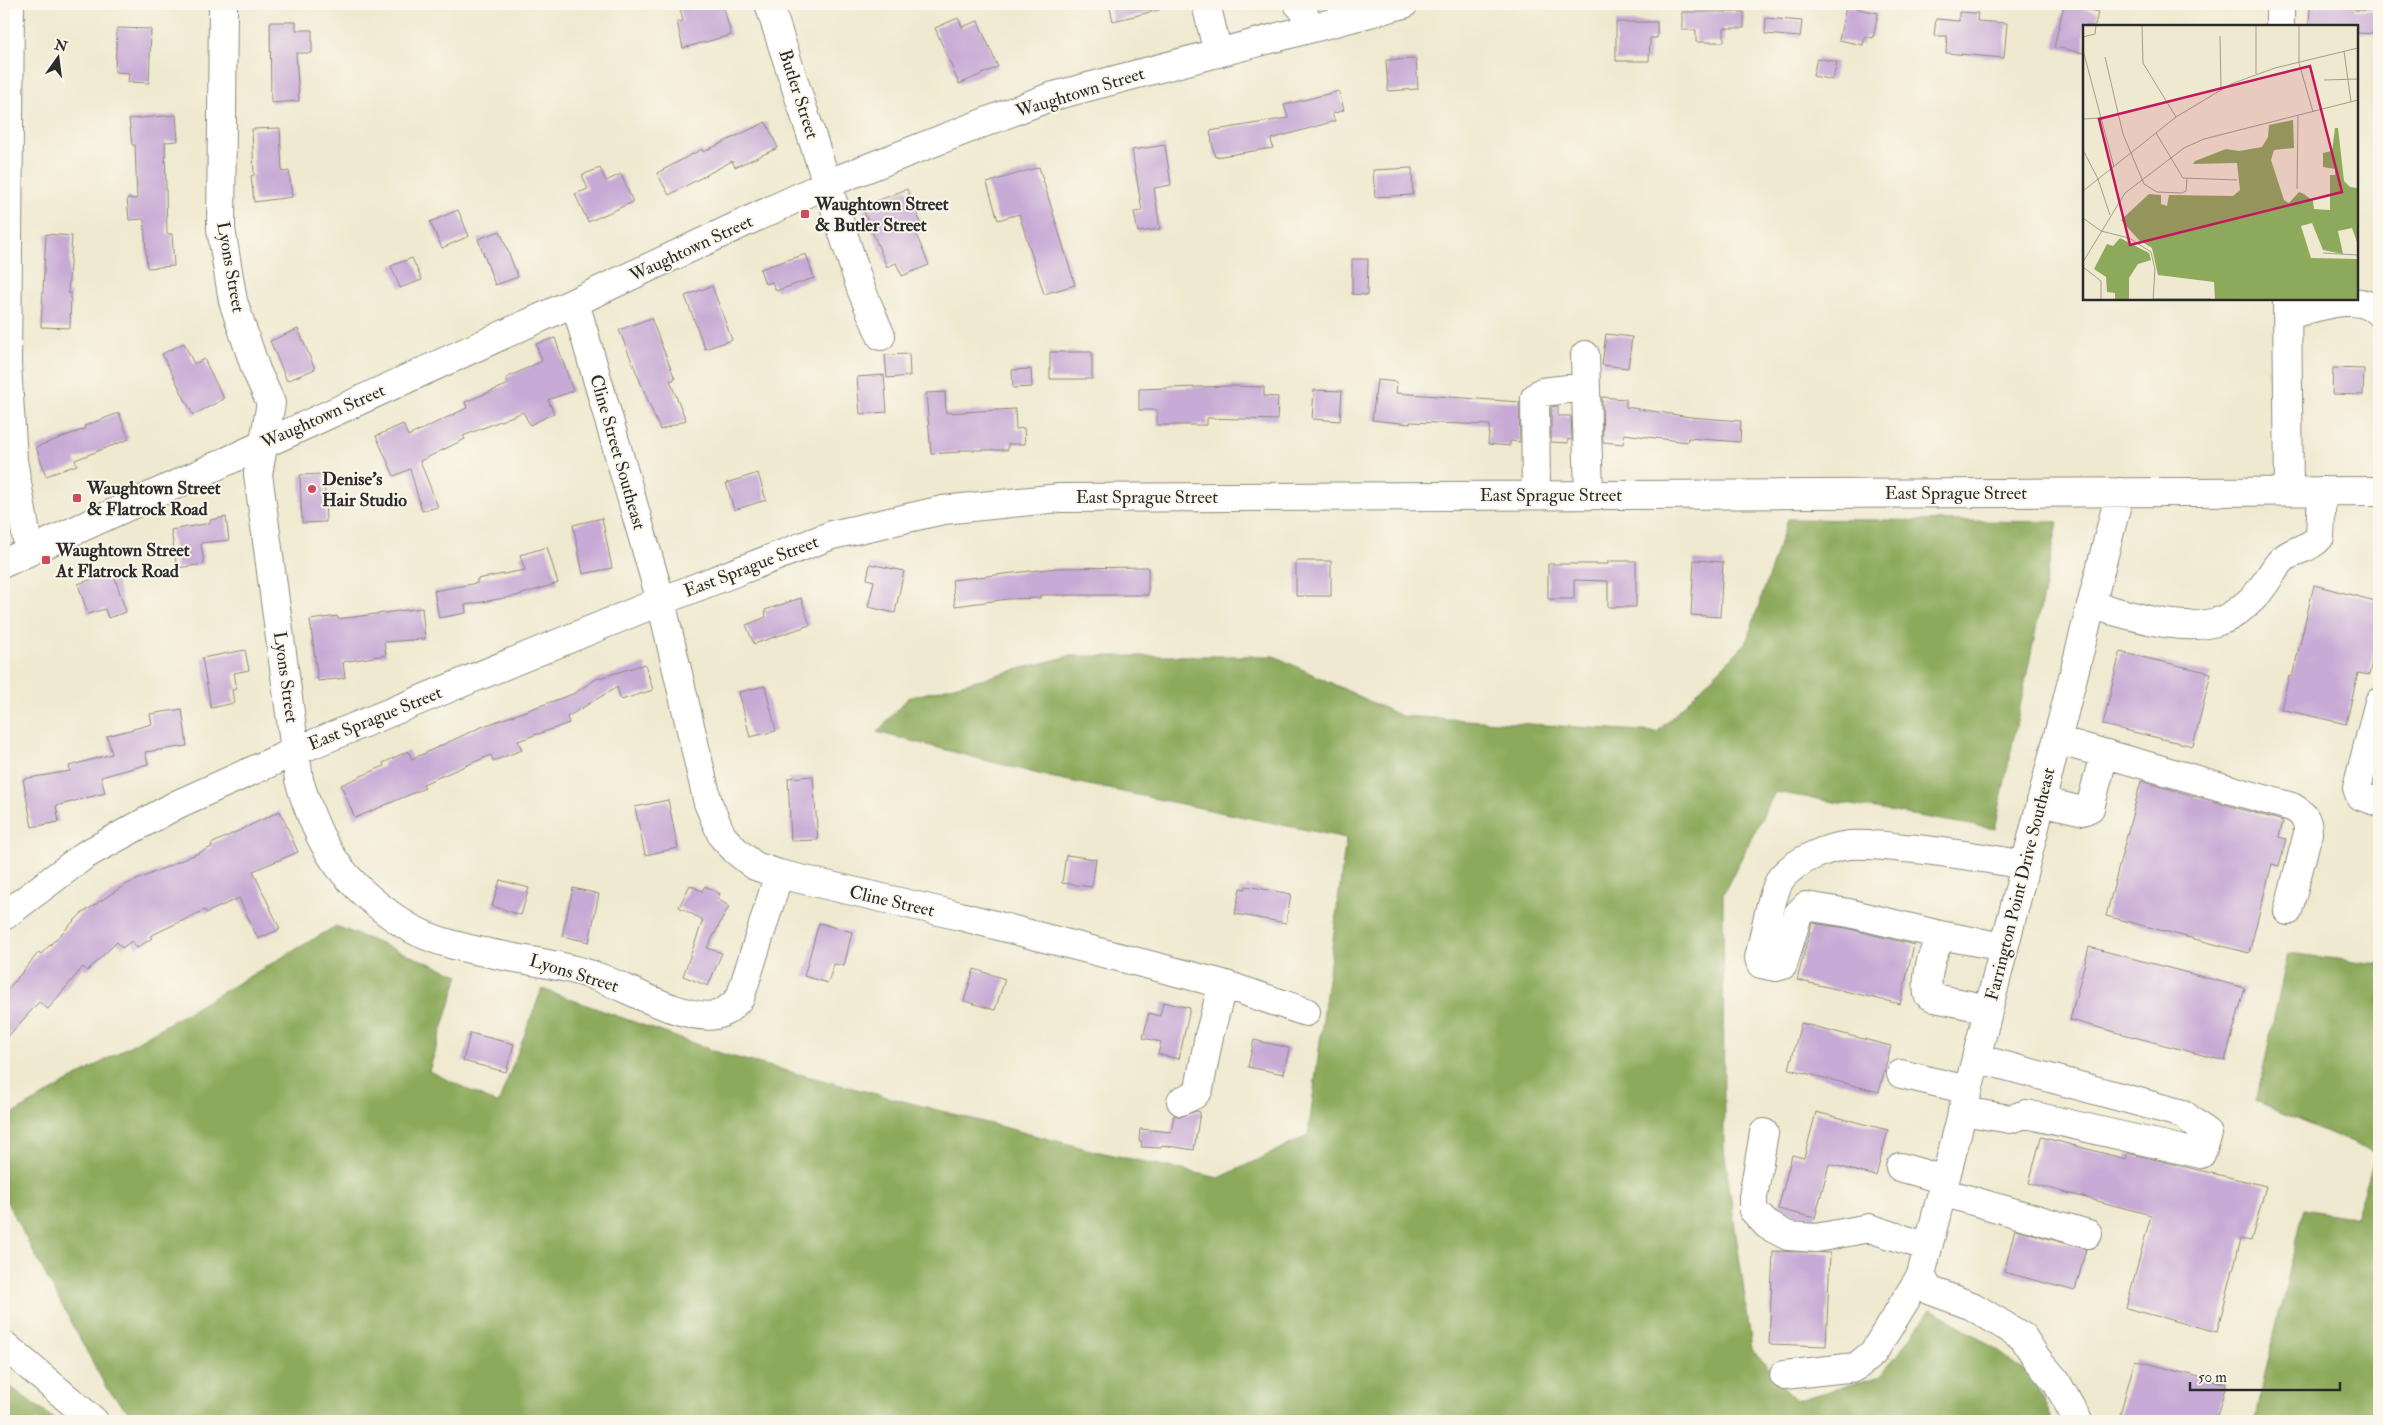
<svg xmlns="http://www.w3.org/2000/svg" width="2383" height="1425" font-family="'IM FELL Double Pica',serif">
<rect width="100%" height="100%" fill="#fbf7ec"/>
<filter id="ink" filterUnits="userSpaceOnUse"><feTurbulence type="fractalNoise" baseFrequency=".02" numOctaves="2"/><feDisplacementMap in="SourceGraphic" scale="10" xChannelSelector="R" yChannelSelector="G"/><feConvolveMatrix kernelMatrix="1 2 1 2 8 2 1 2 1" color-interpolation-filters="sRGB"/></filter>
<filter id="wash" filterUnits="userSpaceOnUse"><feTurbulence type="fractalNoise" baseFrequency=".0096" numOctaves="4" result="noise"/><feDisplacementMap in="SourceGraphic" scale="20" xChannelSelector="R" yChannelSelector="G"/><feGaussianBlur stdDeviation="1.12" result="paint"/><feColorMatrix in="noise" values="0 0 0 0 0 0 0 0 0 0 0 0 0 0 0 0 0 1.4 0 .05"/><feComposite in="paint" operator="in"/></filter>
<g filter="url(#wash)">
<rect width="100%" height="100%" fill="#efe9cf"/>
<path fill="#8daa5c" stroke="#5c6a44" d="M1788,519L2058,522L1995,829L1775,792L1723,894L1724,1149L1752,1348L1795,1401L1881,1376L1931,1309L1977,1336L2032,1376L2053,1421H137L107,1389L4,1197V1119L336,926L459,975L429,1071L498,1104L542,989L726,1055L1095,1151L1219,1178L1308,1136L1346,838L1050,777L877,732L908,698L1069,656H1274L1401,716L1657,732L1746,643Z
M2288,953L2379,964V1421H2254L2304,1209L2356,1218L2376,1153L2256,1102Z
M4,1382L57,1421H4Z"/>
<g id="blocks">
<path fill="#c7aad5" d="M679,4H723L731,35L683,48L677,22L683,21Z
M1109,4H1158L1159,10L1113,21Z
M2310,4H2356L2355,10L2379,11V34L2357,33V26H2309Z
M2064,5L2098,12L2095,26H2084V53L2054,47Z
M1846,6L1878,13L1873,38L1865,36L1863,45L1839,40Z
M1682,12H1744V28H1724V42H1696V30H1682Z
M1959,12L1978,13L1977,21L2007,23L2004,58L1946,53L1947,36H1934L1936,19L1959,21Z
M958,18L962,27L978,21L998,67L959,84L935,28Z
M1766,18L1802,21L1800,37L1765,34Z
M270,22H296V30H312V53H296L299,101L271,103Z
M1616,22H1657V38H1650L1649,61H1616Z
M117,28L151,29L149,83L128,82L129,73L115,72Z
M1817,58L1837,62L1833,80L1813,76Z
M1416,59L1418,89L1388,91L1386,60Z
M1339,91L1344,110L1332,114L1335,121L1271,139L1273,148L1215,157L1210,131L1288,118L1284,105Z
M176,115L178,141L165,142L167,234H172L174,266L147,268L144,219L129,220L127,198L137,199L135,145H132L129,119Z
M766,122L778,148L735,167L732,161L669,195L657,173L702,149L703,152Z
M280,128L282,172L289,171L292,197L254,202L251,176L254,175L252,129Z
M1165,145L1171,185L1154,188L1160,229L1138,232L1134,212L1142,211L1132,150Z
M1039,167L1075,285L1044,294L1019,214L998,220L987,183Z
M600,168L606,181L621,174L633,202L588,222L575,194L588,189L582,175Z
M1412,168L1413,195L1375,197L1373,170Z
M907,189L924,231L916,234L929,265L902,276L896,263L887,267L862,207Z
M458,210L469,236L442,248L430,222Z
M500,231L518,277L495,285L478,239Z
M46,234L72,236L68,293H71L70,328L41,327Z
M806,254L814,278L776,291L772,282L765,284L760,269Z
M412,258L422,280L400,288L391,266Z
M1352,259H1368L1367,295L1352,294Z
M712,286L732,340L705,349L685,296Z
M651,318L675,379L670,381L686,420L660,430L619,330Z
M298,329L315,369L287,381L270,341Z
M1606,334L1632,337L1628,368L1602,365Z
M555,338L573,391L548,400L554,413L530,425L523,412L463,436L465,439L420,461L438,507L422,511L410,469L394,476L376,436L403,424L408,436L467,408L465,402L509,384L506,378L542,361L536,344Z
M184,343L194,364L204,359L224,399L193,415L162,354Z
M1050,352H1092V379H1050Z
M909,354L910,376L887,378L885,355Z
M2333,368L2364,369L2363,395L2332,394Z
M1031,369L1032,387L1013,388L1012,370Z
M884,375L887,412L860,414L857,377Z
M1377,380L1397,382L1396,393L1519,402L1520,442L1510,441V446L1488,444L1490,425L1410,422V424L1372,420Z
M1231,386L1264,387V396L1278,397L1277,420L1207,418V425H1157V410H1139V389Z
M1314,390L1342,391L1340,421L1312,419Z
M945,392L946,413L1015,409L1016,429L1024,428L1025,444H1008V450H960V452L931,454L926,393Z
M1602,397L1626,399V407L1690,417L1741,421L1740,442L1688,438L1687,442L1624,434L1623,444L1603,442Z
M1558,406V416H1571L1572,440L1568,439V443L1551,442V407Z
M119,413L129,439L75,460L77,465L46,476L36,447L85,429L84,426Z
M758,473L766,500L734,510L726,483Z
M324,474L326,522L302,523L300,475Z
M226,517L229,540L201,543L204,564L177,568L171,530L210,523V520Z
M602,518L612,568L583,574L573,525Z
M547,547L558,583L516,596L465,605L466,613L439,618L434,591L477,583V579L525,570L520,555Z
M1694,560L1723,562L1720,617L1691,615Z
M1296,561H1331V596H1296Z
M1608,561H1636V607H1608V581L1574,580V599H1548V564H1608Z
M870,564L904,571L895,613L868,607L874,581L867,579Z
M1148,567V595H1040V598L1008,599L955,606L952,580L1057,568Z
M113,572L126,612L108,618L105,609L88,614L78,584Z
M2314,585L2379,602V633L2369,675L2358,673L2346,724L2281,709L2289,676L2292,677Z
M801,598L810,625L754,644L746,625L766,617L765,610Z
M422,608L425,639L384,642L386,655L343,662L345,678L318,681L310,620L337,616L338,619Z
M245,650L249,670L234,673L237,689L232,690L234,703L211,708L202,658Z
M2120,652L2211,673L2193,746L2103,725Z
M645,664L653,690L621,700L617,687L567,717L569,723L518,741L522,750L493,761L491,755L423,784L425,788L355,818L341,785L384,766L383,763L408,751L412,759L481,727L573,694L596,679Z
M765,686L776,731L750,737L739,692Z
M182,709L187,746L145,752L148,764L101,777L105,793L56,806L59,822L32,827L23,779L70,771L69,766L112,754L107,736L152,724L150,714Z
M813,776L818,840L791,841L788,778Z
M2141,781L2283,821L2279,837L2286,839L2279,866L2272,864L2249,953L2106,916Z
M668,800L678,848L645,855L635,807Z
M280,811L298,852L253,871L280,929L258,939L239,898L206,913L205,910L150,936L152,938L137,948L132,941L122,948L117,942L87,971L83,967L48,1009L39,1002L4,1041V994L39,952L41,954L81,914L123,886L212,847L211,844Z
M1066,855L1096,859L1092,887L1062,883Z
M500,880L529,888L521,915L492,906Z
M690,885L702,891L705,886L720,894L717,899L729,906L707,948L722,953L708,986L683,976L703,920L679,907Z
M1246,886L1291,894L1286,923L1235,914L1240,888L1245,889Z
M573,888L599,894L589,942L562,936Z
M819,923L852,932L844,966L834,964L828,983L804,976Z
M1812,923L1846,928L1914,945L1900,1004L1797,980Z
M2089,947L2245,988L2225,1061L2070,1020Z
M974,969L1005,979L995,1010L964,1001Z
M1163,1002L1190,1008L1179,1059L1158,1054L1161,1042L1143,1038L1149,1013L1160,1016Z
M1801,1023L1891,1046L1879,1092L1789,1069Z
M470,1033L514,1044L506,1072L463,1061Z
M1254,1040L1289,1048L1284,1074L1248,1067Z
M1196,1111L1200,1112L1194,1150L1162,1145L1161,1148L1141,1147L1142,1141H1139L1140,1129L1171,1132L1174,1115L1180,1117Z
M1816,1112L1888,1130L1876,1176L1829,1164L1815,1218L1778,1209L1792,1155L1804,1158Z
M2041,1137L2126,1159L2127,1153L2266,1186L2251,1241L2241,1239L2217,1332L2126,1308L2151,1215L2029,1183Z
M2015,1229L2086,1249L2075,1291L2004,1272Z
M1773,1251L1830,1253L1826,1346L1769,1344Z
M2135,1360L2226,1384L2216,1421H2118Z"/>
</g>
</g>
<g filter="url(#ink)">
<use href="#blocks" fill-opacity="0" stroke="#8d8a7d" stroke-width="1"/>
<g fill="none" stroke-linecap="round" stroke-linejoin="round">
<g stroke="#8d8a7d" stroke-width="30">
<path id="minor" d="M10,4L7,364L13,460L29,551
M223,4L221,229L233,301L256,370L271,403L258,474L299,780C319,847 340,880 399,921C450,957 537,955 598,977C628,988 684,1021 716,1015C726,1013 733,1005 740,998L779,874
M769,4L861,289L881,336
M1206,4L1218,53
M1298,4L1302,7L1309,28
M2280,4V26
M2287,299L2289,491
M575,302L661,601L708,803L722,836L737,852L755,866L779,874L960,916L1223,984L1306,1012
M2287,315C2313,309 2359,290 2379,313
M1585,355L1589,495
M1536,495L1535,398L1542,392L1585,387
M2091,605C2128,614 2183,634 2219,621C2231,618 2242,608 2251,600C2264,589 2270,573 2281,561C2292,549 2309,550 2320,537L2322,491
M2379,702L2357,788L2360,796L2379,802
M2057,740L2292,807C2304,814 2308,819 2308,833L2288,911
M2041,801L2083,811L2090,808L2104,754
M4,916L85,855L178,804L296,751L661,601L832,535L943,510L1059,498L2379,491
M1945,936L1849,913L1806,906L1798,914L1783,965L1776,967L1761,964L1759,958C1764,939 1771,891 1782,877C1796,860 1829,847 1850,845C1867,844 1887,846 1904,848C1945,851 1984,858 2025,865
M1988,1009L1935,998L1928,994C1926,978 1931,947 1945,936L2004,947
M1901,1074L1968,1090
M1181,1101L1194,1095L1199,1089L1209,1036L1223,984
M1962,1111L2010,1119L2026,1114L2201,1154L2208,1134L2183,1114L1976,1058
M1764,1133L1753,1197V1210L1767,1225L1788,1236L1816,1238L1869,1228L1928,1247
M1900,1167L1945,1180
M1942,1192L2088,1234
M1921,1275L1929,1290L1972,1306L2023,1337L2037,1359L2056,1381L2078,1421
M4,1345L94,1421
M1784,1375L1856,1367L1873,1353L1921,1275L2120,492"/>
</g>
<g stroke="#8d8a7d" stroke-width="30">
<path id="major" d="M4,563L575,302L829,183L1050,97L1404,4"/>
</g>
<use href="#minor" stroke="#fff" stroke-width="28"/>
<use href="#major" stroke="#fff" stroke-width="28"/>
</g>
</g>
<g fill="#d1495b" stroke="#fbf7ec" stroke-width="2">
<rect x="800" y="209" width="10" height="10" rx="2.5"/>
<circle cx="312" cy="489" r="5"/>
<rect x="72" y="493" width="10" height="10" rx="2.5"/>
<rect x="41" y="555" width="10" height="10" rx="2.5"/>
</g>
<g text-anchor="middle" stroke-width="4" stroke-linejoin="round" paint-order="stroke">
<g font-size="18" fill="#2b2b2b" stroke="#fbf7ec">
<text transform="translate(1080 92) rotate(-17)" y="6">Waughtown Street</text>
<text transform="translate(799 94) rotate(72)" y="6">Butler Street</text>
<text transform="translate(691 248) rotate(-25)" y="6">Waughtown Street</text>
<text transform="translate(231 267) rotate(80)" y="6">Lyons Street</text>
<text transform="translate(323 416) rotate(-24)" y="6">Waughtown Street</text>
<text transform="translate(618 452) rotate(74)" y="6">Cline Street Southeast</text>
<text x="1956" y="499">East Sprague Street</text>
<text x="1551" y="501">East Sprague Street</text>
<text x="1147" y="503">East Sprague Street</text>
<text transform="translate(751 566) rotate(-21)" y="6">East Sprague Street</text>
<text transform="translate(286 677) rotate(82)" y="6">Lyons Street</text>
<text transform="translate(375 718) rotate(-22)" y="6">East Sprague Street</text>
<text transform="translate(2020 884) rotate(-76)" y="6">Farrington Point Drive Southeast</text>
<text transform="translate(892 901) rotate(13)" y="6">Cline Street</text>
<text transform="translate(574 973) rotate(17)" y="6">Lyons Street</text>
</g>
<g font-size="18" font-weight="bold" fill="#2b2b2b" stroke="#fbf7ec" text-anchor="start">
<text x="815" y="210">Waughtown Street<tspan x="815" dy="21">&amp; Butler Street</tspan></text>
<text x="322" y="485">Denise's<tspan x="322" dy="21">Hair Studio</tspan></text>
<text x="87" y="494">Waughtown Street<tspan x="87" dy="21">&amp; Flatrock Road</tspan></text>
<text x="56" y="556">Waughtown Street<tspan x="56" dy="21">At Flatrock Road</tspan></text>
</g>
</g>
<g transform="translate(2083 25)">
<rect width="275" height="275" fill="#efe9cf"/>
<path d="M210,95L211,123L191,125L188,135L201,175L206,178L216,167L221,169L230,176L231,184L247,185V150H252V144L240,142V128L249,126L252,103H255L261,156L267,162L275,163V220L269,203L255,206L260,229L240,225L229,198L218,201L228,233L275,234V275H132L131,257L75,250L69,223L56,215L38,195L66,169L78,170V179L84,181L86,170L150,171L157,165L154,138L110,139L112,136L143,124L156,126L179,122L185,112L186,100ZM37,213L66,228L68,235L55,239L46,253V275H32V268L24,267L23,252L11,244L24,219L30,221Z" fill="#8daa5c"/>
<path fill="none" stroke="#a19d8d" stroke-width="1" d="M59,0L60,38L93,92M173,0V49M216,0V38L230,87M137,11L138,64M0,12L12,9L13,0M0,25L31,142M261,26L268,77M22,32L40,109L61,159L74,167L99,168L103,166L104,154M241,55L275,54M0,94L17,93M73,108L100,153L154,155M0,125L15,154L27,190M214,164L215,91M0,166L93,92L148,59L192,43L275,23M0,193L18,206L46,213L68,227L72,244L70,275M240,228L275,230M0,237L42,168L101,123L121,114L275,75M0,242L18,256V275M70,274H128"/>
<path fill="#c2185b" fill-opacity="0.15" stroke="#c2185b" stroke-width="2.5" d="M227,41L259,167L47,220L16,94Z"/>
<rect width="275" height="275" fill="none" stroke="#2b2b2b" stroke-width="2.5"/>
</g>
<rect width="2383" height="1425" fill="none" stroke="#fbf7ec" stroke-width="20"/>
<g transform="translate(58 58) rotate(14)" stroke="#fbf7ec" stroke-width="4" paint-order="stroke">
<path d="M0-4L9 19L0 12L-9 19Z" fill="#2b2b2b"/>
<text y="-8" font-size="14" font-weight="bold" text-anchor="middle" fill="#2b2b2b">N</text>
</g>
<path d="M2190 1382v8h150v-8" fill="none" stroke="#2b2b2b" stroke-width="2.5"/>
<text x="2198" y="1382" font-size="15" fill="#2b2b2b" stroke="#fbf7ec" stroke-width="4" paint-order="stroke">50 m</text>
</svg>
